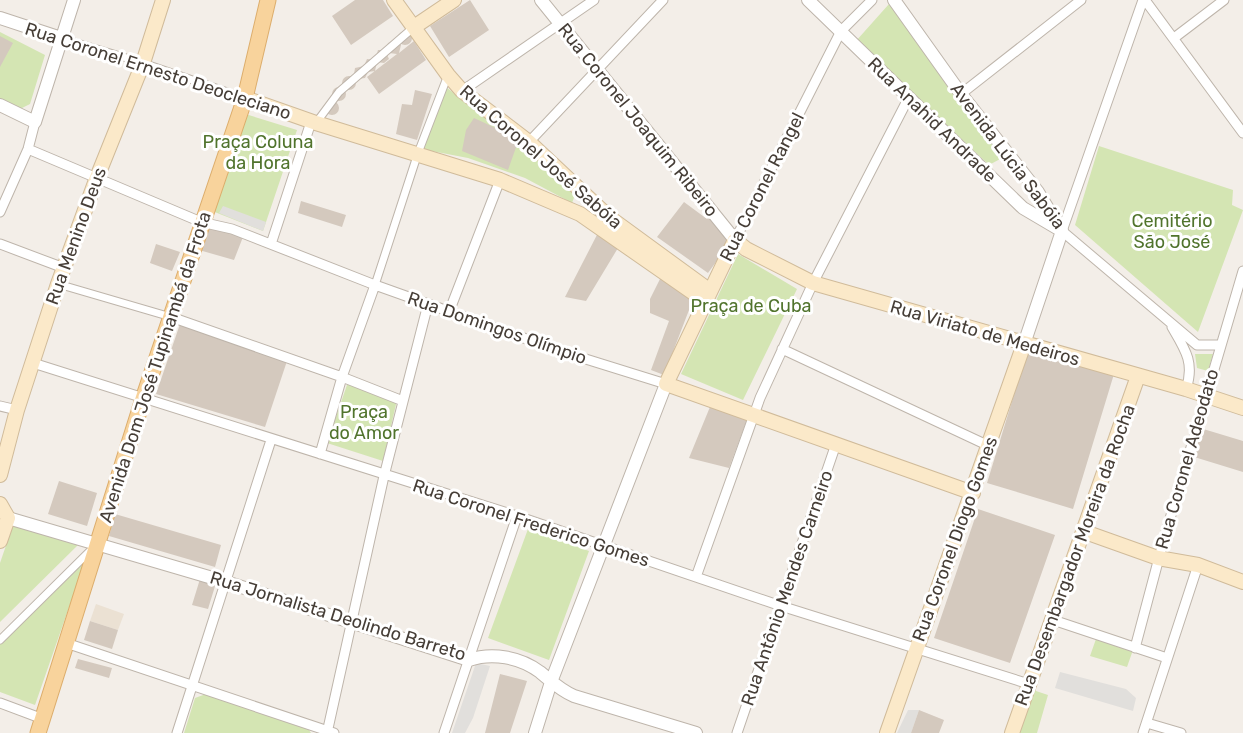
<svg xmlns="http://www.w3.org/2000/svg" width="1243" height="733" font-family="Rubik,sans-serif">
<rect width="100%" height="100%" fill="#f3eee8"/>
<path fill="#ebe1d3" d="M96,604L124,614L118,630L90,621Z"/>
<path fill="#d4e5b3" d="M889,4L1002,158L989,165L856,41Z
M0,32L45,55L30,104L18,110L0,101Z
M441,83L564,181L575,195L572,203L525,178L468,158L416,148Z
M239,112L297,130L263,231L212,211Z
M1099,146L1233,190L1232,205L1243,210L1198,332L1075,225Z
M738,254L797,289L743,400L681,374Z
M1195,354H1213L1208,371L1197,368Z
M348,382L397,400L383,461L327,443Z
M13,525L78,545L0,622V563Z
M528,529L589,551L549,660L488,638Z
M85,561L35,705L0,692V644Z
M1096,639L1133,650L1127,667L1090,656Z
M1033,690L1048,695L1037,733H1020Z
M206,694L309,730L311,733H184L195,698Z"/>
<path fill="#e1dfdc" d="M223,206L266,222L263,231L219,213Z
M476,663L490,666L473,718L465,733H452Z
M1060,672L1126,689L1136,698L1133,711L1055,688Z
M908,710H919L911,733H897Z"/>
<path fill="#d4c9be" d="M355,0H383L393,16L351,45L332,16Z
M470,0L489,30L449,57L430,26Z
M398 38a7 7 0 1 1 14 0a7 7 0 1 1-14 0Z
M0,36L13,43L0,67Z
M395,41L401,45L399,53L414,41L426,60L379,94L367,77L397,54L389,53L387,47L388,43Z
M378,50H385L389,59L384,63L377,62L375,71L368,72L365,78L358,79L354,74L355,68L364,66L367,59L375,60Z
M342 83a7 7 0 1 1 14 0a7 7 0 1 1-14 0Z
M332 94a7 7 0 1 1 14 0a7 7 0 1 1-14 0Z
M415,90L432,94L417,140L396,134L402,104L412,105Z
M325 108a7 7 0 1 1 14 0a7 7 0 1 1-14 0Z
M474,118L519,139L508,170L462,151L466,130Z
M301,201L346,215L342,227L298,213Z
M684,202L707,219L710,214L732,240L708,273L657,237Z
M208,224L243,237L234,260L199,250Z
M600,229L621,243L586,301L565,297Z
M156,244L180,252L172,271L150,263Z
M662,275L694,297L664,375L651,370L669,321L650,313V299Z
M180,324L287,361L265,427L156,394Z
M1028,349L1114,374L1073,509L987,483Z
M712,402L749,414L729,468L689,458Z
M1200,428L1243,441V472L1191,456Z
M59,481L97,493L87,526L48,514Z
M978,509L1055,535L1010,663L934,638Z
M115,514L221,545L215,567L109,536Z
M200,579L216,583L208,609L192,605Z
M90,621L118,630L112,649L84,640Z
M78,659L112,668L109,678L75,668Z
M500,674L527,681L510,733H485Z
M919,710L944,720L939,733H911Z"/>
<g fill="none" stroke-linecap="round" stroke-linejoin="round">
<g stroke="#beb5ab" stroke-width="9">
<path id="pedestrian" d="M64,39L143,63L245,98
M316,123L339,92L414,27
M58,284L171,317
M375,285L418,153L448,75
M0,640L92,549"/>
</g>
<g stroke="#beb5ab" stroke-width="11">
<path id="minor" d="M1143,0L1062,231L1197,345H1220
M1145,0L1243,133
M1174,38L1224,0
M462,91L594,0
M961,94L1081,0
M529,142L663,0
M28,149L201,222L232,229L375,285L560,351L666,384
M0,212L28,149L35,122
M735,240L841,31L872,0
M0,244L64,268
M271,244L311,122
M449,312L500,180
M171,317L342,377L403,401
M1172,327C1185,349 1195,363 1186,389
M782,349L989,446
M33,363L517,516L781,606L1029,684
M0,406L17,410
M320,454L342,377L375,285
M696,577L760,398L813,283L909,97
M1053,620L1167,658
M66,643L334,733
M1135,648L1164,539L1243,271
M0,703L43,719
M1147,723L1181,733
M177,733L271,440
M327,733L384,476L428,304
M444,733L517,516
M737,733L836,444
M1143,733L1198,565"/>
</g>
<g stroke="#beb5ab" stroke-width="14">
<path id="tertiary" d="M541,0L735,240
M808,0L1023,208L1062,231
M894,0L961,94L1038,192L1061,230
M0,18L64,39
M0,105L35,122L74,0
M1024,344L1062,231
M8,518L226,582L469,660C492,652 520,657 540,672C551,681 560,690 574,696L696,733
M535,733L551,682L666,384"/>
</g>
<g stroke="#d0bb9a" stroke-width="16">
<path id="secondary" d="M394,0L448,75L462,91L529,142L610,218L710,291
M414,27L454,0
M245,98L316,123L500,180L580,214L705,301
M0,475L17,410L58,284L96,180L143,63L163,0
M973,493L666,384L735,240L746,249L813,283L1186,389L1243,408
M0,504L8,518L0,541
M1085,532L1158,558L1198,565L1243,582
M887,733L1024,344
M1012,733L1138,376"/>
</g>
<g stroke="#dcad6c" stroke-width="17">
<path id="primary" d="M38,733L143,399L245,98L268,0"/>
</g>
<use href="#pedestrian" stroke="#fff" stroke-width="7"/>
<use href="#minor" stroke="#fff" stroke-width="9"/>
<use href="#tertiary" stroke="#fff" stroke-width="12"/>
<use href="#secondary" stroke="#fbe9c9" stroke-width="14"/>
<use href="#primary" stroke="#f8d39c" stroke-width="15"/>
</g>
<g text-anchor="middle" stroke-width="6" stroke-linejoin="round" paint-order="stroke">
<g font-size="18" fill="#463e37" stroke="#fff">
<text transform="translate(158 71) rotate(18)" y="6">Rua Coronel Ernesto Deocleciano</text>
<text transform="translate(638 120) rotate(51)" y="6">Rua Coronel Joaquim Ribeiro</text>
<text transform="translate(932 120) rotate(44)" y="6">Rua Anahid Andrade</text>
<text transform="translate(1008 156) rotate(53)" y="6">Avenida Lúcia Sabóia</text>
<text transform="translate(541 157) rotate(41)" y="6">Rua Coronel José Sabóia</text>
<text transform="translate(762 187) rotate(-63)" y="6">Rua Coronel Rangel</text>
<text transform="translate(76 236) rotate(-70)" y="6">Rua Menino Deus</text>
<text transform="translate(497 328) rotate(19)" y="6">Rua Domingos Olímpio</text>
<text transform="translate(985 333) rotate(16)" y="6">Rua Viriato de Medeiros</text>
<text transform="translate(155 367) rotate(-72)" y="6">Avenida Dom José Tupinambá da Frota</text>
<text transform="translate(1187 459) rotate(-74)" y="6">Rua Coronel Adeodato</text>
<text transform="translate(531 523) rotate(18)" y="6">Rua Coronel Frederico Gomes</text>
<text transform="translate(955 539) rotate(-70)" y="6">Rua Coronel Diogo Gomes</text>
<text transform="translate(1075 555) rotate(-70)" y="6">Rua Desembargador Moreira da Rocha</text>
<text transform="translate(787 588) rotate(-71)" y="6">Rua Antônio Mendes Carneiro</text>
<text transform="translate(338 616) rotate(17)" y="6">Rua Jornalista Deolindo Barreto</text>
</g>
<g font-size="18" fill="#51742d" stroke="#fff">
<text x="258" y="148">Praça Coluna<tspan x="258" dy="21">da Hora</tspan></text>
<text x="1172" y="227">Cemitério<tspan x="1172" dy="21">São José</tspan></text>
<text x="751" y="312">Praça de Cuba</text>
<text x="364" y="418">Praça<tspan x="364" dy="21">do Amor</tspan></text>
</g>
</g>
</svg>
